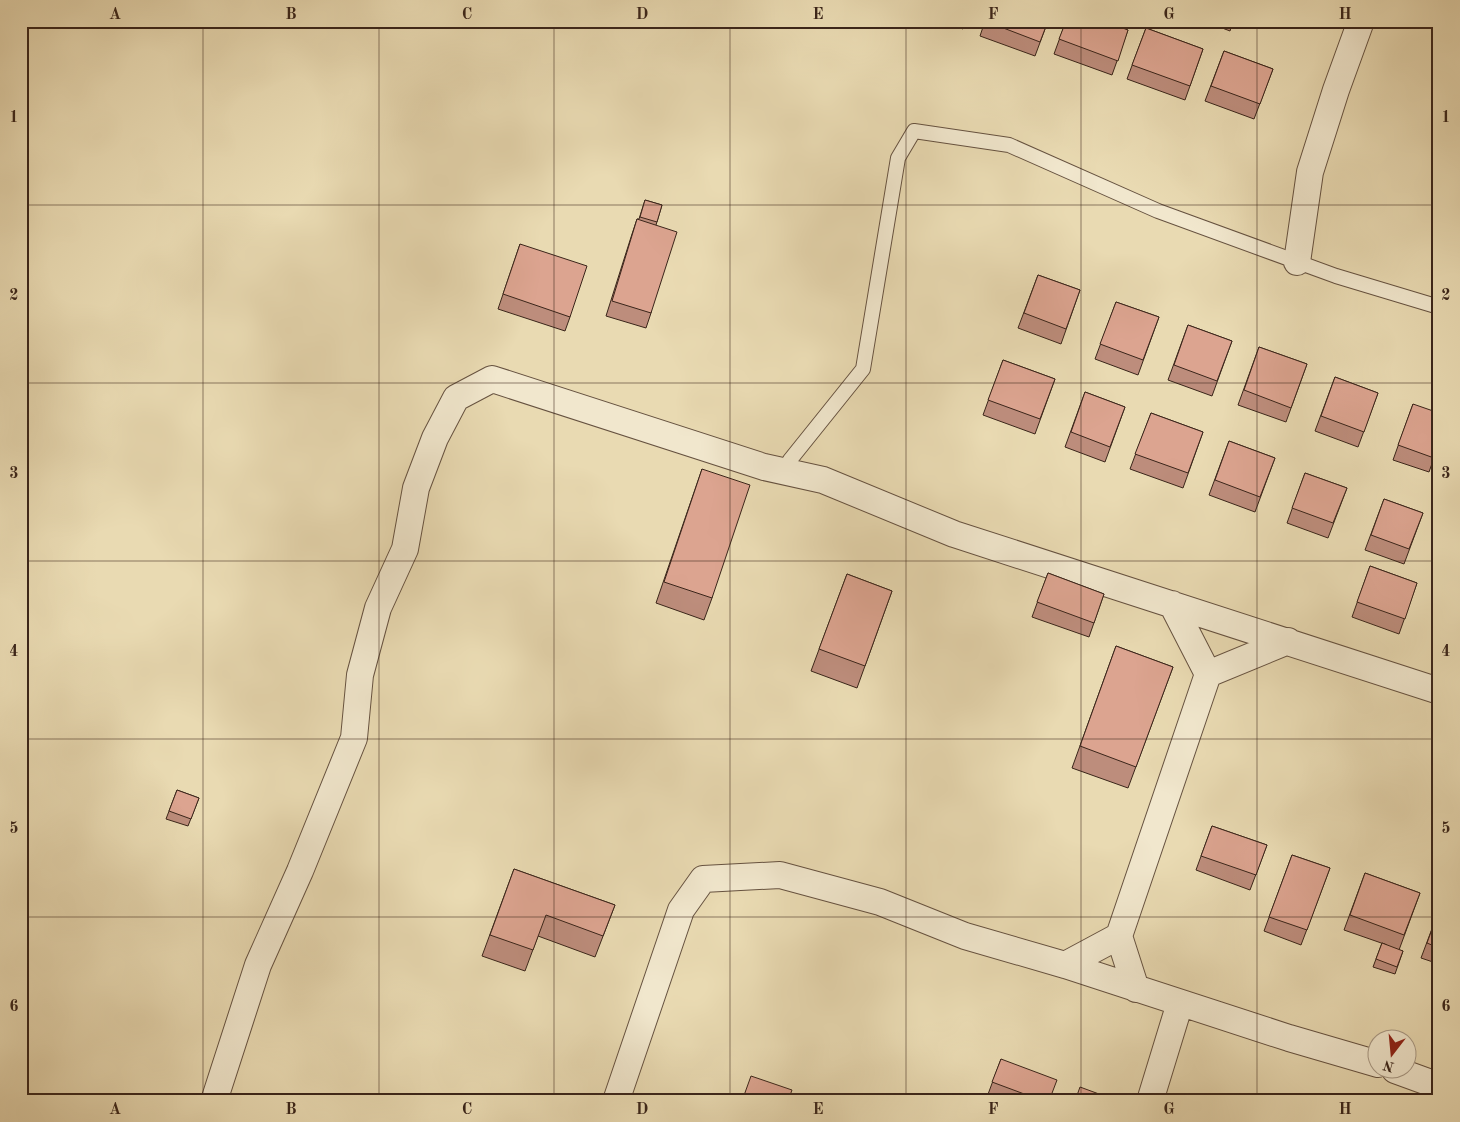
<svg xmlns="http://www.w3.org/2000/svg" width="1460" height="1122" font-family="'Old Standard TT',serif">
<rect width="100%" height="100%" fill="#e9dab2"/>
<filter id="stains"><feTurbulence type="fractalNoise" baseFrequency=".004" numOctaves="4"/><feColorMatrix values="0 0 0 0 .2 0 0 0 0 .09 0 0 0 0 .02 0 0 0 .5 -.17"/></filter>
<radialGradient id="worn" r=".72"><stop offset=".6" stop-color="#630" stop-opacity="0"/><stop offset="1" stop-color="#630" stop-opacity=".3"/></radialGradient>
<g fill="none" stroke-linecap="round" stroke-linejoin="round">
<g stroke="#665240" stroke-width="16">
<path id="lane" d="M783,471L790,460L863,369L898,158L914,131L1009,145L1158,211L1336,276L1439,307"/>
</g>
<g stroke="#665240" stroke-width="28">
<path id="street" d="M1297,262L1310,172L1336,90L1361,21
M1172,604L1208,674
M1065,965L1119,936
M1136,989L1119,936L1208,674L1288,641
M1395,1070L1439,1086
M214,1101L258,965L300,871L354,738L360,675L378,608L405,549L416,488L435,438L456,398L492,379L764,467L823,480L954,534L1439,691
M616,1101L681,910L703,879L780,875L880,902L965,936L1065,965L1289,1038L1378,1064
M1150,1101L1180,1003"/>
</g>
<use href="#lane" stroke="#f1e7cd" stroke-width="14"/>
<use href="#street" stroke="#f1e7cd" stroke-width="26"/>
</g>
<path fill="#bd8d7c" stroke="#3a251a" d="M943,21H966L963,29Z
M985,21H1048L1035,56L980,36Z
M1066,21L1128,30L1112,75L1054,54Z
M1204,21H1233L1230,31Z
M1146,28L1203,49L1185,100L1127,79Z
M1224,51L1273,69L1254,119L1205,101Z
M1439,148V167L1433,164Z
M645,200L662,205L656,225L651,313L646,328L606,316L632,234L637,219H639Z
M520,244L570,317L565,331L498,309Z
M1038,275L1080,290L1061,344L1018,328Z
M1116,302L1159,317L1138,375L1095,359Z
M1188,325L1232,341L1212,396L1168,380Z
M1259,347L1307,364L1286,422L1238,405Z
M1003,360L1055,379L1035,434L983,415Z
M1335,377L1378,393L1358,447L1315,431Z
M1085,392L1125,407L1105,462L1065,447Z
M1413,404L1439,444L1429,472L1393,460Z
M1151,413L1203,432L1183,488L1130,469Z
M1229,441L1275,458L1255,512L1209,495Z
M702,469L712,598L704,620L656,603Z
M1305,473L1347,488L1328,538L1287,523Z
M1384,499L1423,513L1404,564L1365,550Z
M1370,566L1417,583L1399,634L1352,617Z
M1048,573L1104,594L1089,637L1032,617Z
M847,574L892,591L857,688L811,671Z
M1116,646L1173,667L1128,788L1072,768Z
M177,790L199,798L188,826L166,819Z
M1212,826L1267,845L1250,890L1196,870Z
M1292,855L1330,868L1301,945L1264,931Z
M514,869L615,905L595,957L538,936L525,971L482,956Z
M1365,873L1420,893L1399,950L1403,951L1395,974L1373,967L1382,943L1387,945L1344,930Z
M1439,910V964L1421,958Z
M1001,1059L1049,1101H997L987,1097Z"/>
<path fill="#dca490" stroke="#3a251a" d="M985,21H1048L1040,42Z
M1066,21H1104L1128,30L1118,61L1059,39Z
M1146,28L1203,49L1190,86L1132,65Z
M1224,51L1273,69L1260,104L1211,86Z
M645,200L662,205L657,222L640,217Z
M637,219L677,232L651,313L612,301Z
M520,244L587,266L570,317L503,294Z
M1038,275L1080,290L1066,329L1024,313Z
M1116,302L1159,317L1143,360L1100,344Z
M1188,325L1232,341L1217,381L1174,365Z
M1259,347L1307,364L1291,408L1244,390Z
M1003,360L1055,379L1040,419L988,400Z
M1335,377L1378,393L1364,432L1321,416Z
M1085,392L1125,407L1110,447L1071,432Z
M1413,404L1439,413V444L1434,458L1398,445Z
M1151,413L1203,432L1188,473L1135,454Z
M1229,441L1275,458L1260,497L1215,480Z
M702,469L750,485L712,598L664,582Z
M1305,473L1347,488L1333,523L1292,508Z
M1384,499L1423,513L1409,549L1371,535Z
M1370,566L1417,583L1405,619L1357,602Z
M1048,573L1104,594L1094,623L1037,602Z
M847,574L892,591L865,666L819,649Z
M1116,646L1173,667L1136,767L1080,746Z
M177,790L199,798L191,819L169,811Z
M1212,826L1267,845L1256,875L1201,856Z
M1292,855L1330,868L1307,930L1269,917Z
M514,869L615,905L603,936L546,915L533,950L490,935Z
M1365,873L1420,893L1404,935L1350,915Z
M1439,910V948L1427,943Z
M1382,943L1403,951L1397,967L1376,959Z
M1001,1059L1057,1080L1049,1101H1043L992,1082Z
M751,1076L792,1090L788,1101H742Z
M1080,1087L1118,1101H1075Z"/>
<path fill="none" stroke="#3a251a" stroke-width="1" stroke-opacity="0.55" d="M203,21V1101M379,21V1101M554,21V1101M730,21V1101M906,21V1101M1081,21V1101M1257,21V1101M21,205H1439M21,383H1439M21,561H1439M21,739H1439M21,917H1439"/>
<rect width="1460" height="1122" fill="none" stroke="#e9dab2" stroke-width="55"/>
<g transform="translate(1392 1054) rotate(196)"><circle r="24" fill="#f1e7cd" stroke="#a89985"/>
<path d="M0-4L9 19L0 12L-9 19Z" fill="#8f2418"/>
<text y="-8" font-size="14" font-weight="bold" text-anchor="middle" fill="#3a251a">N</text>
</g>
<rect x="28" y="28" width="1404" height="1066" fill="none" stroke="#3a251a" stroke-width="2"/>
<g font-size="16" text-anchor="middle" font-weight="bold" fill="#3a251a">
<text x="115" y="19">A</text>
<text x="291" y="19">B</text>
<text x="467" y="19">C</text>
<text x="642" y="19">D</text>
<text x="818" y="19">E</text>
<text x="993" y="19">F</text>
<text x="1169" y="19">G</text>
<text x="1345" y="19">H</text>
<text x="14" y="122">1</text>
<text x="1446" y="122">1</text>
<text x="14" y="300">2</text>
<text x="1446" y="300">2</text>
<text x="14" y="478">3</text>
<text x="1446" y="478">3</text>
<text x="14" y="656">4</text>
<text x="1446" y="656">4</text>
<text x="14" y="833">5</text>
<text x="1446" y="833">5</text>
<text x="14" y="1011">6</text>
<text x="1446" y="1011">6</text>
<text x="115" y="1114">A</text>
<text x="291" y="1114">B</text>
<text x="467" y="1114">C</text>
<text x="642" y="1114">D</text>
<text x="818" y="1114">E</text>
<text x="993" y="1114">F</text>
<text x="1169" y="1114">G</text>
<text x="1345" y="1114">H</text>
</g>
<rect width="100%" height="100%" filter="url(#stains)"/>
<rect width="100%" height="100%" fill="url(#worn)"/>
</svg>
